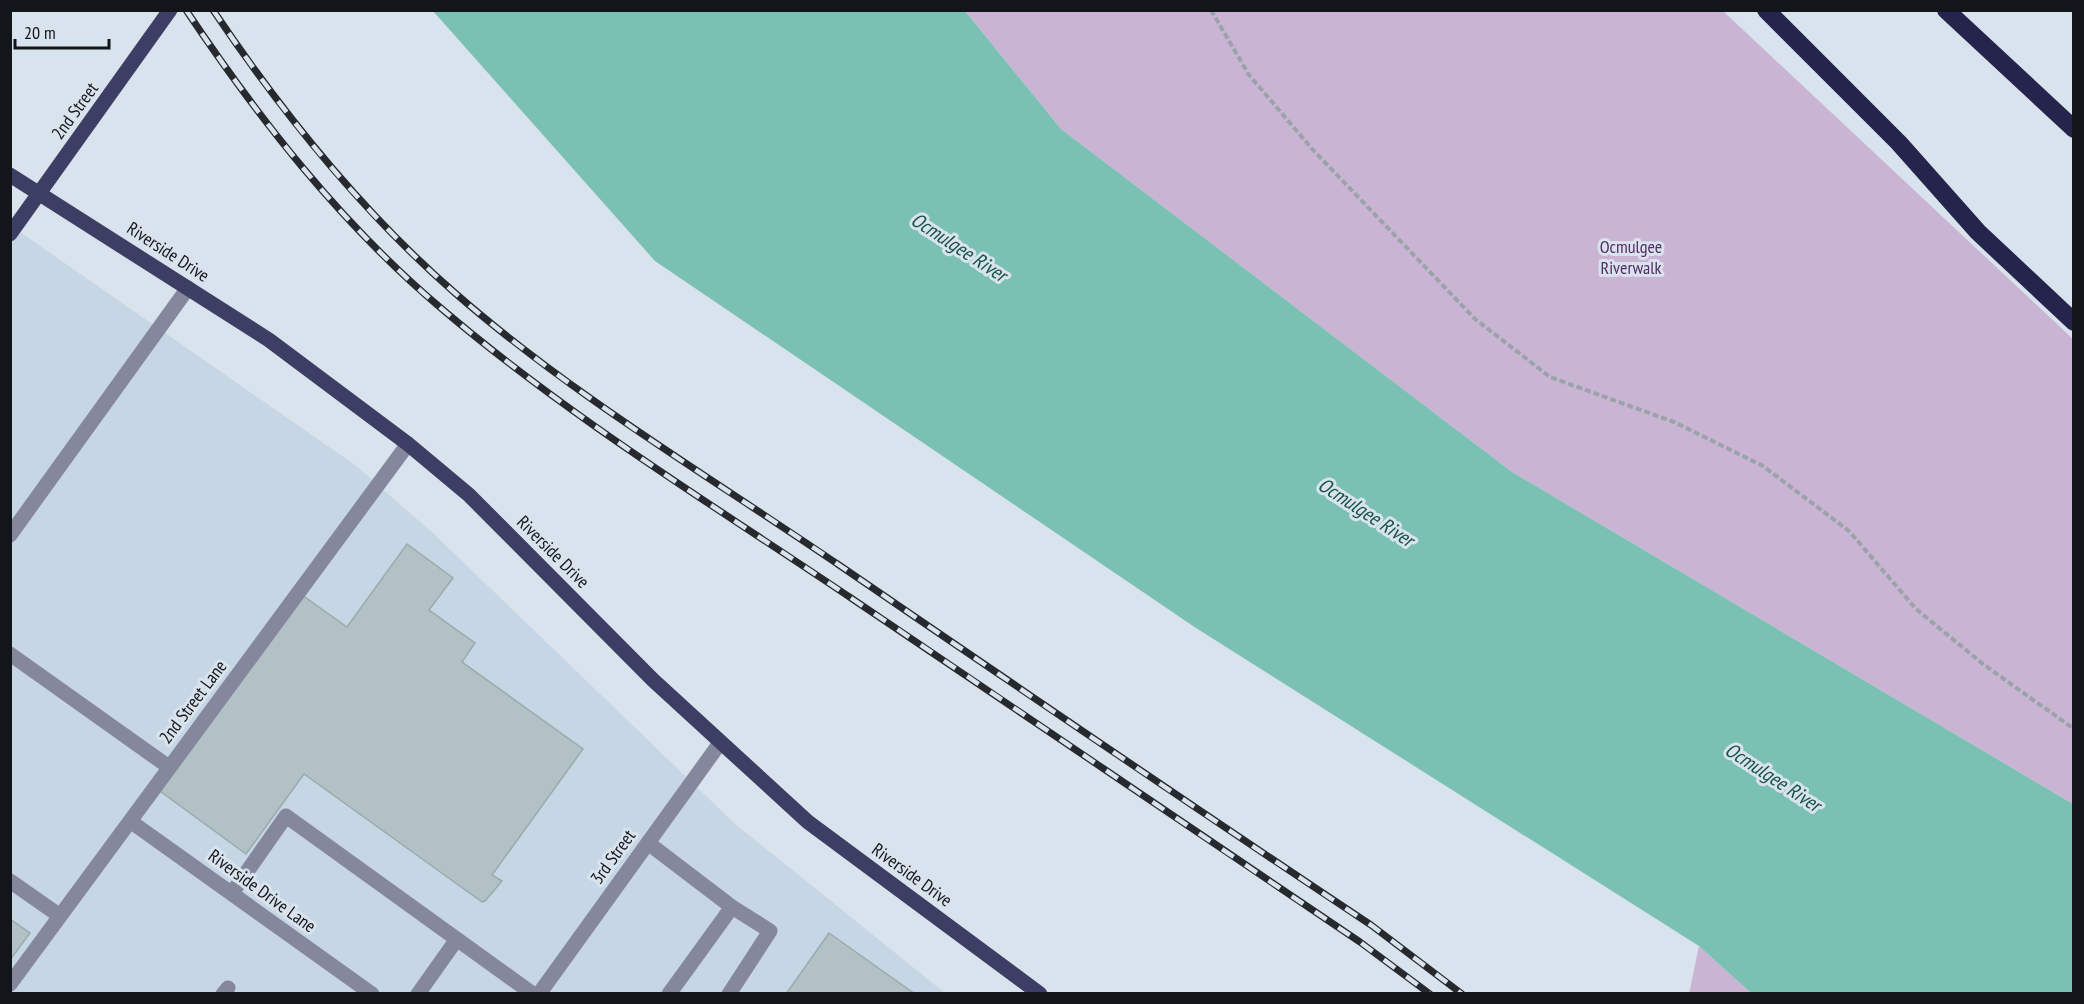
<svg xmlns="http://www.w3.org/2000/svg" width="2084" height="1004" font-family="'PT Sans Narrow',sans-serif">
<rect width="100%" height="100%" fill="#d9e3ed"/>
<path fill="#c6d6e5" d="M10,225L355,465L434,534L734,823L945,993H11Z"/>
<path fill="#cab4d4" d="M965,11H1723L2073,339V804L1512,472L1061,129Z
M1699,946L1751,993L1689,994Z"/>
<path fill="#7bc1b3" d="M433,11H965L1061,129L1512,472L2073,804V993H1751L1699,946L1196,628L655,261Z"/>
<path fill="#b2c1c5" stroke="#9aaaad" stroke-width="1.5" d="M407,544L453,578L429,610L475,643L462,662L583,749L492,875L502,881L485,901L482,902L304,774L246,854L160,791L302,595L347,627Z
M10,919L30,933L10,960Z
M829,933L915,994H786Z"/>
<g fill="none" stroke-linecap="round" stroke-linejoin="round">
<path stroke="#9aa2aa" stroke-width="4" stroke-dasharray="6 3" stroke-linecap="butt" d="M1211,10L1249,75L1314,151L1475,319L1550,377L1674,422L1763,466L1849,531L1916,609L1983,664L2074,729"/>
<path stroke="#85879d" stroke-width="15" d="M10,535L188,288
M10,654L169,767
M130,821L372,994
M648,843L732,907L770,931L729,994
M10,881L60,916
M232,893L286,816L533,994
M10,984L408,444
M223,994L228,988
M418,994L457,939
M669,994L732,907"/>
<path stroke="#85879d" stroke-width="15" d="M539,994L720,743"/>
<path stroke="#3d3e63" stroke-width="15" d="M10,175L269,340L408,444L469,495L653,680L808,822L1040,994"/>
<path stroke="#25244d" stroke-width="18" d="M1766,10L1899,143L1978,232L2074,322
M1946,10L2074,129"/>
<g stroke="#262a2e" stroke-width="7">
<path id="rail" d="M186,10C259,119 341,224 442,309C569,417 713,505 851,598C1021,712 1190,828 1360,942L1430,994
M213,10C283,114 361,211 455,293C573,396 710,477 839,565C1016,686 1193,807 1371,925L1462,994"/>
</g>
<use href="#rail" stroke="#d9e3ed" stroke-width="4.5" stroke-dasharray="14" stroke-linecap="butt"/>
<path stroke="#3d3e63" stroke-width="15" d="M10,234L170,10"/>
</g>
<g text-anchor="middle" stroke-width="6" stroke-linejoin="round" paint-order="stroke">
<g font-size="18" fill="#121519" stroke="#d9e3ed">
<text transform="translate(75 111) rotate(-54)" y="6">2nd Street</text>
<text transform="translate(168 252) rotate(33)" y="6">Riverside Drive</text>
<text transform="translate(553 552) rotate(45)" y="6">Riverside Drive</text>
<text transform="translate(193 702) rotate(-53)" y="6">2nd Street Lane</text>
<text transform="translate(613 857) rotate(-54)" y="6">3rd Street</text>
<text transform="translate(912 875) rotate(36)" y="6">Riverside Drive</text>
<text transform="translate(262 891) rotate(36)" y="6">Riverside Drive Lane</text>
</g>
<g font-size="18" fill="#542b64" stroke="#d9e3ed">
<text x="1631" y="253">Ocmulgee<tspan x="1631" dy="21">Riverwalk</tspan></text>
</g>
<g font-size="20" font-style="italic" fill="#175249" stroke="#d9e3ed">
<text transform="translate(959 247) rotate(33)" y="7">Ocmulgee River</text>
<text transform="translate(1366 512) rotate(33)" y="7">Ocmulgee River</text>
<text transform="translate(1773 777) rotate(33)" y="7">Ocmulgee River</text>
</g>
</g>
<rect width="2084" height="1004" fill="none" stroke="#121519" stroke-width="24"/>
<path d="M15 39v9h94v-9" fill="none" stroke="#121519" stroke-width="3"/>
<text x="24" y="39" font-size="18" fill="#121519" stroke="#d9e3ed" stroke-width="4.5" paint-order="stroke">20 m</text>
</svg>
